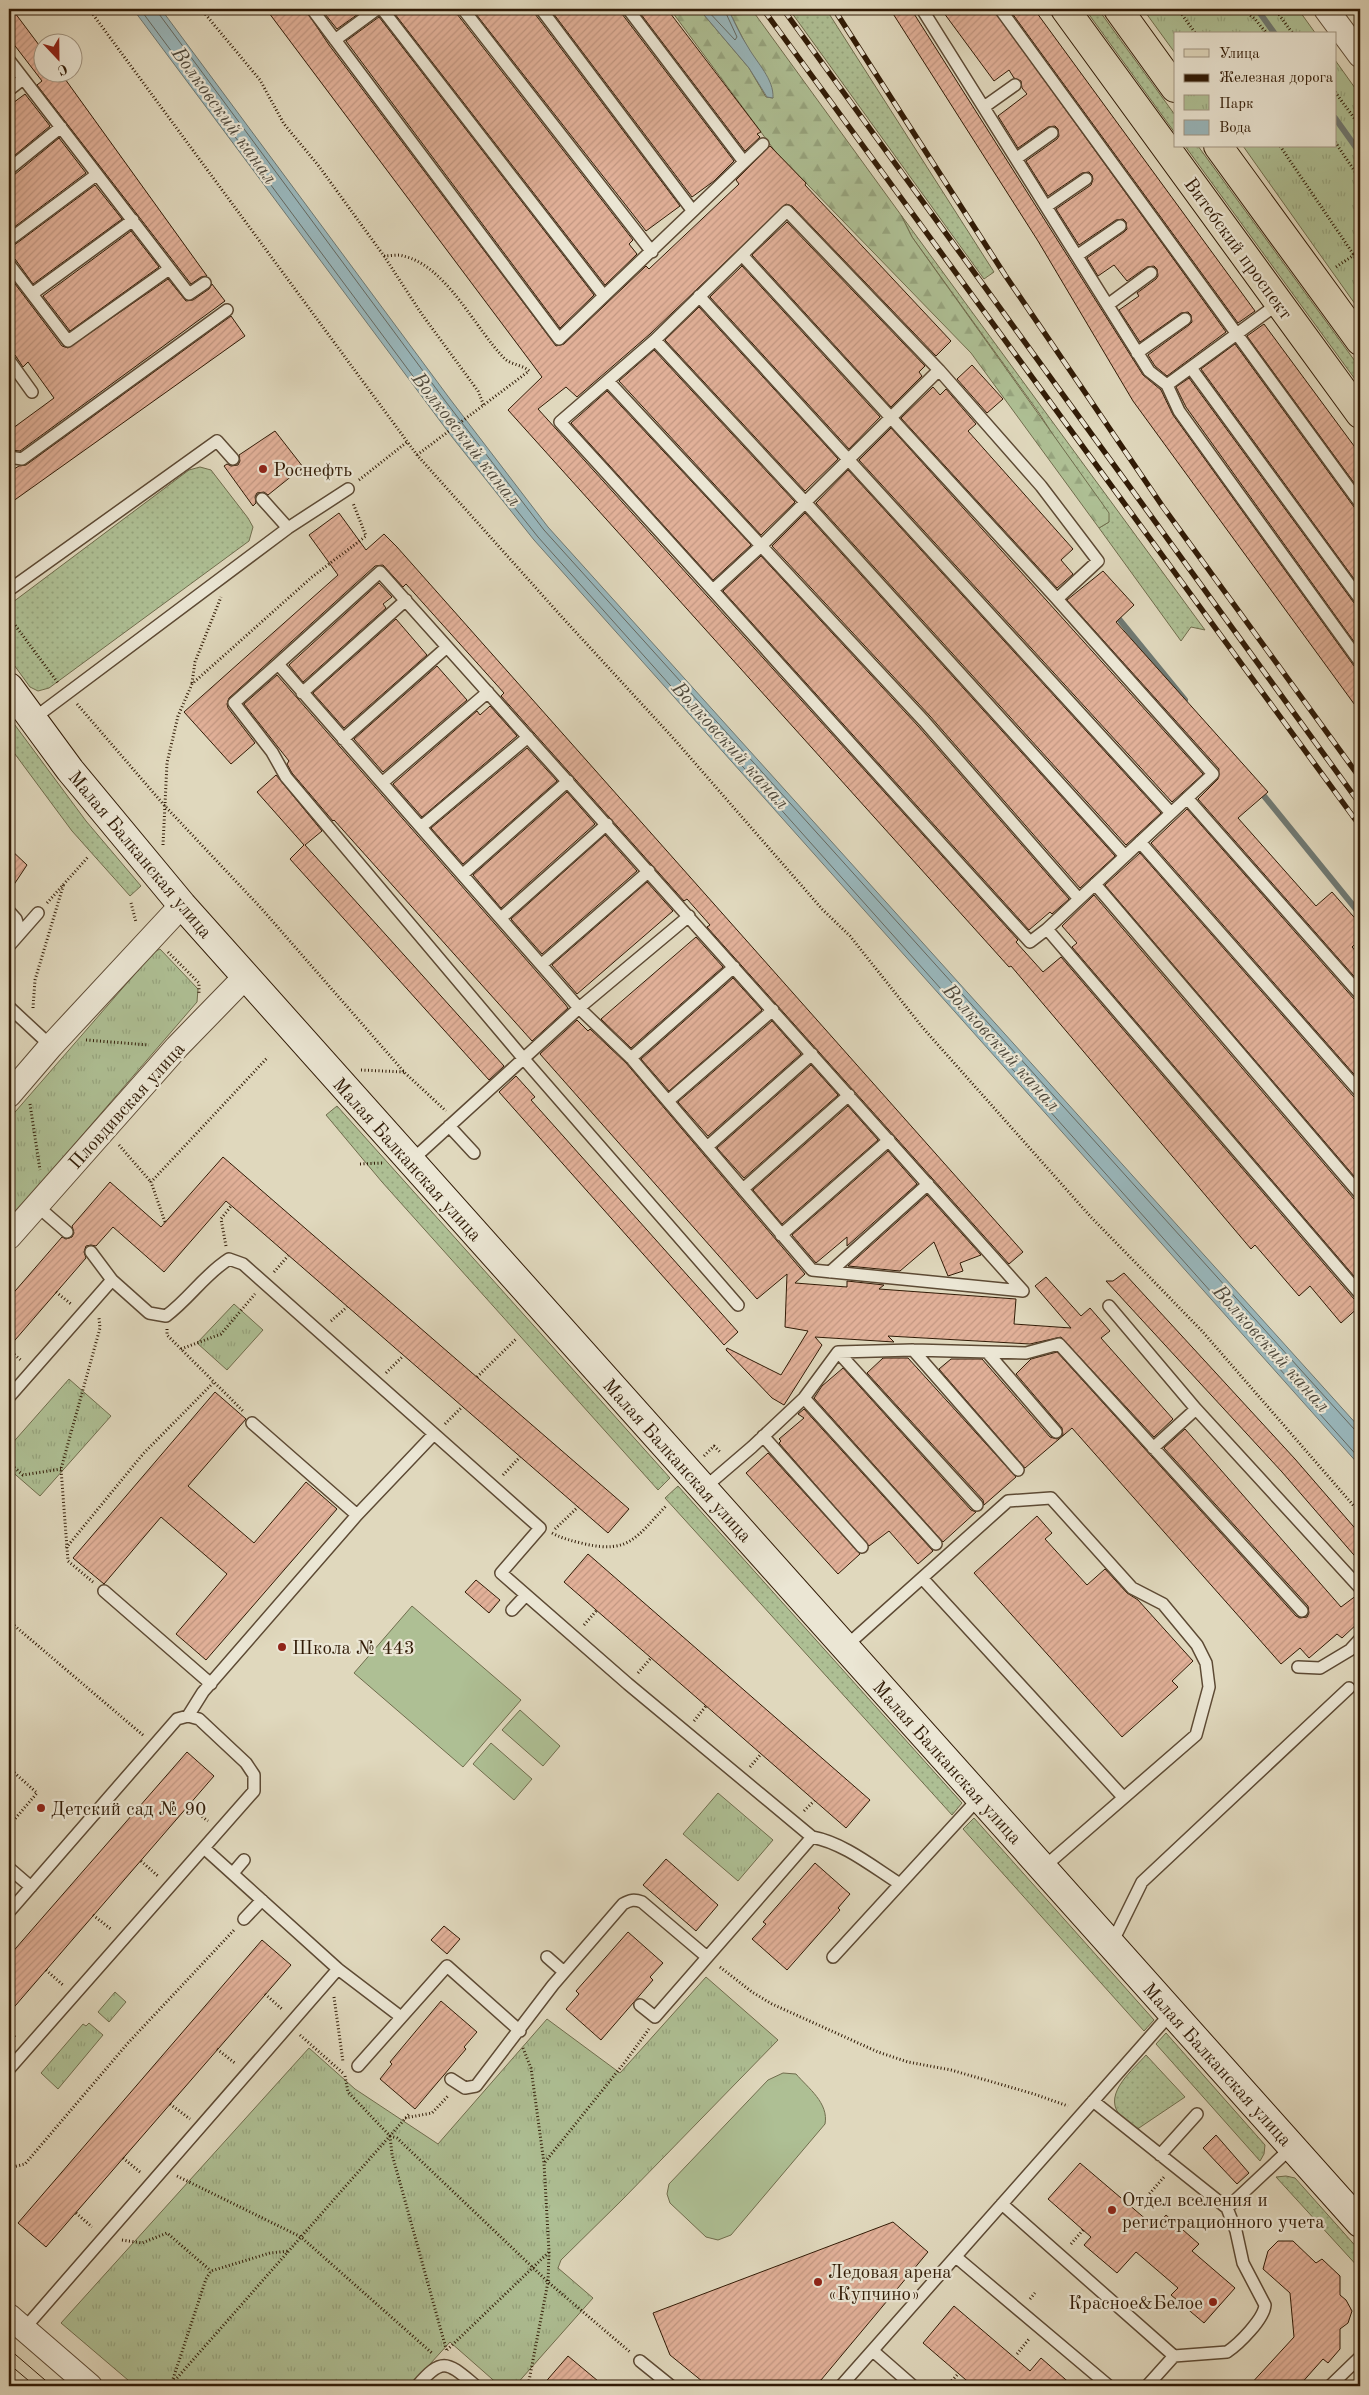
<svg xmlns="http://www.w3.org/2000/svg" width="1369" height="2395" font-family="'Old Standard TT',serif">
<defs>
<pattern id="grass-dots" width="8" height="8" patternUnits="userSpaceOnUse" patternTransform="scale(1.25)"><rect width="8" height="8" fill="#aebf94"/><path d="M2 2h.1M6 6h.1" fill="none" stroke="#96a47e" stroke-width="1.8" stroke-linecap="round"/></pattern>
<pattern id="forest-firs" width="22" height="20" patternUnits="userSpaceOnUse" patternTransform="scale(1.25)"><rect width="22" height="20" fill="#aebf94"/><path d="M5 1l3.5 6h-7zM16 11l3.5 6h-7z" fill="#96a47e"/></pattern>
<pattern id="park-tufts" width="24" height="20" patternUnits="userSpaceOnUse" patternTransform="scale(1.25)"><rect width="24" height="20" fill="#aebf94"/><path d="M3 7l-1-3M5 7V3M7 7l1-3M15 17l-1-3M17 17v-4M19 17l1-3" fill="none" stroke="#96a47e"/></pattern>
<pattern id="building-hatch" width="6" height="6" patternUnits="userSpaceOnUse" patternTransform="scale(1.25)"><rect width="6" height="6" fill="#e1b098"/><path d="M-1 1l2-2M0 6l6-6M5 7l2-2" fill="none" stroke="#c29782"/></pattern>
</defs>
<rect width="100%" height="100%" fill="#e0d8bd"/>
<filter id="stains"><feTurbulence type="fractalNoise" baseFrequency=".004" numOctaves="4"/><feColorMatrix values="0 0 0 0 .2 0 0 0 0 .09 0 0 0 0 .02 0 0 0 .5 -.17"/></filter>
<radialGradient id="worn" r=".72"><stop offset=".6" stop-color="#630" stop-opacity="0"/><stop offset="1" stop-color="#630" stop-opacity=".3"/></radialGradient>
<path fill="url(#grass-dots)" stroke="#706d4d" d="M789,9H826L994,272L984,279Z
M1085,9H1098L1175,115V133Z
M1185,146H1198L1360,368V386Z
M901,215L1205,630L1191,627L1181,641L1099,528L1109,522L1039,413L912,237Z
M200,467L211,470L248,518L253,527L249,541L49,688L38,691L30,687L9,658V605L189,470Z
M9,717L86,821L141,886L130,896L72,831L9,746Z
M337,1106L670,1478L658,1490L382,1182L326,1115Z
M678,1486L962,1803L952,1815L665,1498Z
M974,1818L1154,2020L1144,2031L963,1829Z
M1166,2033L1265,2145L1264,2154L1260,2161L1156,2044Z
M1146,2055L1185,2097L1136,2130C1131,2125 1124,2120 1119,2114C1103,2093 1134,2069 1146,2055Z
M1286,2176L1295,2178L1360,2251V2269L1276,2177Z"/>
<path fill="url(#forest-firs)" stroke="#706d4d" d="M670,9H699L749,68L766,97L773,98L731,15L755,14L901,215L912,237L1109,513V522L1099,528L971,353L775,151Z"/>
<path fill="url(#park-tufts)" stroke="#706d4d" d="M1143,9H1298L1316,34H1175V53Z
M1335,60L1360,95V311L1243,146H1335Z
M160,949L198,989L197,1002L9,1220V1119L154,952Z
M234,1304L263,1330L227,1370L197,1343Z
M69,1379L111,1416L40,1496L9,1469V1447Z
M718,1793L773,1840L738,1881L683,1834Z
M706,1977L778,2040L622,2200L561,2260L558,2268L593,2298L515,2386H500L450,2342L410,2386H135L61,2323L309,2048L355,2089L438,2144L547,2019L620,2073Z
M115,1992L126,2002L109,2022L98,2012Z
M89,2023L103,2035L58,2089L41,2073L83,2024L86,2026Z"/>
<path fill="#aebf94" stroke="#706d4d" d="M412,1606L521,1700L463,1767L354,1673Z
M520,1710L560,1746L543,1766L502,1730Z
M491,1743L532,1779L514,1800L473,1764Z
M783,2073L796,2074C808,2088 829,2103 825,2124L731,2235L718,2240L706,2237L670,2203L667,2194L669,2184L768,2080Z"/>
<path fill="#99b7bc" stroke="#6f7973" d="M133,9H161L450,399L548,527L1360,1428V1466L534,540L452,437Z
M699,9H728C734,21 740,35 748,47C757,63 774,79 773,98L767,97L749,68Z"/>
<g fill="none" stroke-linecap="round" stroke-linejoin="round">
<path stroke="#656961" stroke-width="1" d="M140,9L456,434L538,537L1360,1459
M158,9L159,14L446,402L544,530L1354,1429L1360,1431
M706,9L735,40L737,37L724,9"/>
<path stroke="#6f7973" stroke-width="6" d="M1257,9L1275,34
M1335,118L1360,153
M1114,613L1185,700
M1260,791L1360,914"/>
</g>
<path fill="url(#building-hatch)" stroke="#311b06" d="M9,9H12L42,49V72H60L207,276L201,277L191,284L37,85L42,81L9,38Z
M266,9H305L329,45L556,346L564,344L646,266L649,269L739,184L736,180L770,146L806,183L805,185L951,341L936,356L792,206L786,204L650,334L577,397L566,387L538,409L1018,940L1016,942L1043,972L1061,957L1354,1299L1360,1301V1306L1341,1323L1310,1286L1299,1296L1255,1245L1251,1249L1011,966L1009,967L508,410L542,377Z
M321,9H365L337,29Z
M391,9H456L457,14L633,240L629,244L637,254L605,285Z
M472,9H534L535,14L680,206L646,231Z
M550,9H621L622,14L734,161L714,181L692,197Z
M637,9H667L761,132L757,134L760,137L745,151Z
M890,9H911L1143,375L1161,390L1173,415L1354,666L1360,669V712L1133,401L1038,241Z
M941,9H993L1226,332L1167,376L1155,366L1148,355L1189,325L1192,322L1191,315L1188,312L1181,313L1140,342L1119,310L1139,296L1137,293L1156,279L1158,276L1157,269L1154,266L1147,267L1127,281L1114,265L1098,276L1087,258L1124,232L1127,229L1126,222L1123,219L1116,220L1079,245L1056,209L1091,185L1093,179L1092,175L1089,172L1082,173L1048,196L1026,161L1057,139L1059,136L1058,129L1055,126L1048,127L1018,148L998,116L1027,94L1022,88L1021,81L1014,78L1009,70L994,81Z
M1009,9H1034L1255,311L1238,323Z
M379,17L594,295L560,328L346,41Z
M25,94L50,126L9,160V106Z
M59,138L86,173L9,231V176L14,175Z
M95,185L122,219L33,284L15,259L9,257V247L13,246Z
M787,222L925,366L919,372L922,376L891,407L752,255Z
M131,231L159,267L70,331L43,296Z
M742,266L880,417L849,449L710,297Z
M9,276L62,346L68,348L168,279L186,301L193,300L209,289L212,284L225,301L20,451L11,450L9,446V431L54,398L28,362L23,367L15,355L9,353Z
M699,307L838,459L805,491L665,340Z
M231,316L245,336L9,504V472L19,466L26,465Z
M1264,324L1360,454V491L1247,336Z
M1235,344L1354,507L1360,510V587L1201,369Z
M654,350L795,502L761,535L619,381Z
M972,365L1003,399L987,413L957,379Z
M1189,378L1354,603L1360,606V650L1186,407L1176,387Z
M933,387L940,395L946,389L976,424L968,431L1073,549L1061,560L1073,574L1057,588L901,418Z
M607,391L751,545L713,580L571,423Z
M891,428L1203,774L1172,802L859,460Z
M275,431L303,467L268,495L264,492L257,493L255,497L256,503L253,506L224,466L227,464L231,466L238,465L240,461L239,455Z
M848,470L1161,813L1126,845L816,503Z
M339,513L366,550L384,534L397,547L1023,1252L1009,1264L707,927L710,925L687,899L684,901L501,696L504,693L406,584L403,587L383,565L375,566L229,698L227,704L228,708L255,743L231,764L184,712L338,575L309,535Z
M805,513L1115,856L1080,888L930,716L772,546Z
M761,556L918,726L1069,899L1052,914L1050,912L1029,930L723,591Z
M1103,571L1134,605L1116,622L1268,792L1238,818L1316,906L1332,892L1360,924V939L1352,947L1360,956V983L1198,799L1218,779L1219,769L1067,600Z
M379,583L392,597L383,604L386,608L303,682L289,665Z
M396,619L427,655L344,728L313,693Z
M437,666L467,700L383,772L354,739Z
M277,675L565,1004L568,1008L532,1041L334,820L333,821L292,773L287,764L289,761L244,704Z
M490,706L517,736L422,817L393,784L477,711L480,715Z
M527,748L557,781L463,864L431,828Z
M276,775L322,831L305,845L504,1066L489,1080L290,859L304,845L257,792Z
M567,792L595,824L501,908L473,875Z
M1187,809L1354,999L1360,1001V1081L1151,843Z
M605,835L637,871L542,954L511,919Z
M9,848L27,865L9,892Z
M1140,853L1354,1097L1360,1099V1183L1105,885Z
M647,882L673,911L577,994L552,965Z
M1094,895L1354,1199L1360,1201V1283L1072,947L1077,943L1062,926Z
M696,937L723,967L631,1048L601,1019Z
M733,978L762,1010L669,1091L641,1059Z
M577,1020L588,1031L590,1029L626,1063L805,1274L795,1283L847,1287V1281L884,1285L879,1289L1016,1299L1014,1324L1071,1328L1035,1286L1046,1277L1081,1316L1090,1308L1110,1331L1101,1338L1173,1419L1154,1437L1061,1337L1030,1344L888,1336L894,1342L815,1337L822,1345L784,1405L772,1398L726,1350L727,1348L781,1375L808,1331L785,1327L787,1274L757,1299L540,1054Z
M772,1021L801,1054L708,1136L678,1102Z
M811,1065L838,1095L744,1178L717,1148Z
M516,1076L535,1097L531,1100L738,1332L724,1345L499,1092Z
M848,1106L878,1140L782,1224L753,1190Z
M888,1151L917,1184L847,1246V1237L816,1263L792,1235Z
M223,1157L629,1509L608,1533L226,1201L164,1272L113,1227L96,1246L91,1245L86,1246L84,1252L86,1258L9,1347V1298L62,1237L66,1239L72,1237L74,1233L72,1226L110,1182L161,1227Z
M927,1195L981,1255L960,1263L963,1271L948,1276L934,1242L900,1271L848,1266Z
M1124,1273L1295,1459L1360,1534V1562L1282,1472L1106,1281H1113Z
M1057,1352L1296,1616L1300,1618L1307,1617L1309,1613L1308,1606L1164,1448L1185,1429L1341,1607L1357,1595H1360V1621L1342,1638L1337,1634L1309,1658L1300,1648L1281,1664L1072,1428L1065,1434L1025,1468L939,1369L951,1359H982L1050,1437L1057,1439L1063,1435L1062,1428L1016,1374L1031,1359Z
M883,1358H908L1016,1477L984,1505L983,1500L867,1373Z
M843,1368L971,1510L976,1512L943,1542L814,1398L822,1386Z
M215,1392L246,1419L188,1486L254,1543L306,1482L337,1509L206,1660L176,1634L227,1574L161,1517L104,1584L73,1558Z
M804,1409L933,1551L918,1564L889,1531L869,1546L779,1443L781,1441L779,1439L804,1418L798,1414Z
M768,1453L860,1554L838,1574L746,1473Z
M1037,1516L1052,1533L1045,1539L1087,1585L1105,1569L1127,1593L1138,1600L1193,1661L1172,1681L1178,1687L1122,1737L974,1573Z
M588,1554L870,1800L846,1828L564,1582Z
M476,1580L500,1600L489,1613L465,1592Z
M187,1752L214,1776L9,2013V1956Z
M666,1859L718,1905L696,1931L643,1885Z
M815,1863L850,1894L838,1908L840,1910L787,1970L752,1939L766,1924L763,1922Z
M444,1926L460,1939L447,1954L431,1940Z
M628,1932L663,1963L650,1977L653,1980L601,2040L566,2009L579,1994L576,1991Z
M262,1940L291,1965L46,2247L18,2223Z
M441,2001L477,2032L464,2047L466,2049L415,2109L380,2079L392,2064L390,2062Z
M1216,2135L1249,2173L1237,2184L1203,2148Z
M1080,2163L1155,2227L1166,2215L1199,2244L1192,2251L1235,2288L1204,2323L1171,2295L1178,2288L1136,2252L1117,2273L1084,2245L1091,2237L1048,2199Z
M893,2222L928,2252L821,2380L804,2386H708L670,2355L653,2313Z
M1278,2241H1293L1316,2263L1322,2259L1340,2276V2295L1346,2300L1352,2311L1348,2323L1340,2329V2349L1328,2363L1323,2359L1299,2386H1249L1294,2337L1290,2293L1263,2269L1268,2251Z
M954,2306L1030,2371L1041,2358L1073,2386H973L923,2343Z
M568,2356L604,2386H542Z"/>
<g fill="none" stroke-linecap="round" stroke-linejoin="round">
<g stroke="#5d4a34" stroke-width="14">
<path id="lane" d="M312,9L559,339L763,144
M382,9L604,296
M463,9L652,252
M541,9L692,210
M628,9L744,162
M922,9L1149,371L1167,385L1179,411L1360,662
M1000,9L1360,503
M335,40L377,9
M9,60L189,294L205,283
M9,90L23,79
M984,107L1015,85
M1017,158L1052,133
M9,169L61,127
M1047,206L1086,179
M9,240L96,175
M742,255L1057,599
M1078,255L1120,226
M9,264L68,341L169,269
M32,294L133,220
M699,296L1171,813
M1109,304L1151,273
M655,340L805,502L1125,856
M1137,353L1185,319
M9,360L32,392
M1191,368L1360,599
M608,381L924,721L1079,899
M1167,385L1279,303
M9,457L22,459L227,310
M288,528L348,489
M380,572L1023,1291L812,1270L631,1058L579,1008L278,664Z
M714,589L762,545L939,370
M9,590L217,441L233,459
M278,664L234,703L272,752L286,777L523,1058L738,1305
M302,693L406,600
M33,719L288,528L262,499
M343,739L447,647
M382,783L488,692
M1187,798L1360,994
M421,827L528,737
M1140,842L1360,1092
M463,874L568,781
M1095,884L1360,1194
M9,911L16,919L20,932
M501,918L607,824
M1047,929L1213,774L1057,599L1098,561L1041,486L939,370L787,211L655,340L560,422C718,594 872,769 1030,942L1047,929L1360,1294
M9,946L38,913
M542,964L649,871
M9,1007L51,1046
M631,1058L734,967
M668,1101L773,1010
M449,1126L474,1153
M707,1147L812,1054
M411,1161L579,1008L689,916
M743,1189L849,1095
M36,1205L67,1232
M781,1235L889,1140
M91,1252L112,1280L149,1313L166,1316C189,1299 205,1274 229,1259L243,1264L540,1528L501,1573L628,1684L812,1837C844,1843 873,1867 900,1884
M830,1272L928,1184
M1109,1306L1196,1409L1360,1588
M913,1350L1018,1470
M838,1352L977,1505
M987,1352L1056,1432
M9,1397L112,1280
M804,1398L936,1544
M252,1423L357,1515
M763,1436L862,1547
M1153,1448L1196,1409
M703,1489L752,1447L804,1398L838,1352L913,1350L1026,1353L1059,1344L1302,1611
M922,1578L1123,1797
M104,1591L211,1684
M512,1610L526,1595
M845,1647L1008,1501L1051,1498L1132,1588L1163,1604L1197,1645L1206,1663L1209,1687L1196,1735L1044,1867
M1298,1667L1320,1668L1350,1650L1360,1639
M188,1716L203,1692L357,1515L434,1434
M204,1848L338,1969L401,2017
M9,1868L31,1887
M233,1873L244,1860
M9,1912L177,1719L188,1716L199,1719L246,1763L254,1775V1791L9,2069
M244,1919L262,1900
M1111,1945L1142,1882L1349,1688
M547,1957L564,1972
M833,1957L979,1798
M640,2005L655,2017L812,1837
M358,2066L447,1966L520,2031
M451,2079L465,2088L476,2086L553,1985L623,1904C630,1900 634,1899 642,1902L707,1957
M1093,2101L1227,2208L1236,2231L1243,2263L1265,2305C1264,2319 1239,2344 1227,2352L1174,2356
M1160,2155L1197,2114
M1002,2204L1174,2356L1147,2386
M1227,2208L1292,2147
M956,2257L1109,2386
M24,2329L338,1969
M873,2351L913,2386
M640,2361L671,2386
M417,2386C443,2356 447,2362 476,2386
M841,2386L1172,2012
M1330,2386L1360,2357"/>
</g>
<g stroke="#5d4a34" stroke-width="26">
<path id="street" d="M1326,9L1360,55
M9,1095L51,1046L182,905
M9,1237L177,1047L246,976
M9,2316L90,2386"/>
</g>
<g stroke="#311b06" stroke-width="30">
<path id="secondary" d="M9,687L70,770L182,905L1360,2223"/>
</g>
<g stroke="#311b06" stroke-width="30">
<path id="primary" d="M1065,9L1360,414
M1118,9L1175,88
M1218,146L1360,341"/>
</g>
<path stroke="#311b06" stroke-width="3" stroke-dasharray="1 2.5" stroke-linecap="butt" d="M89,9L417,455L561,616L674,739L822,909L850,936L923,1028L1090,1216L1202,1331L1360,1513
M201,9L260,80L284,124L318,165L384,256L421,313L478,391L484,406
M1178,9L1196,34
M1242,9L1255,19L1267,34
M1275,9L1293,34
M1335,92L1360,126
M1335,142L1360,179
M1280,146L1360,264
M384,256C390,256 398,254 403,256C446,265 476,330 505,359C512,365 523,365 529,371L417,455
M1336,267L1360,251
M359,480L407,442
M9,617L58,683
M192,683L195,662L221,597
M77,704L164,805L261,908L405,1073L446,1111
M9,765L14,759
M163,845L167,763L178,716L192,684L312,577L366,536L353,503
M47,903L88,857
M131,903L136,922
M168,952L199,983V993
M33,1008L35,980L64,883
M86,1040L149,1045
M361,1070L404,1072
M30,1104L40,1170
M119,1145L151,1182
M360,1164L382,1163
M165,1222L151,1182L268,1057
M226,1246L221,1219L231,1206
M274,1272L288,1256
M56,1292L71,1304
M331,1321L347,1307
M167,1329V1335L243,1411
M181,1349L221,1334L255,1294
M9,1350L22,1361
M386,1373L403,1356
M477,1377L516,1339
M445,1424L462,1407
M704,1456L714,1446L721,1453
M9,1463L23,1475L61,1469
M503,1475L520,1457
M555,1529L578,1507
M552,1533C563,1539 573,1541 585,1544C630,1554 637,1536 666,1506
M66,1548L143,1454L213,1383
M93,1582L68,1561L61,1469L100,1328L99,1318
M9,1621L144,1736
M584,1625L597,1610
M638,1673L651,1658
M694,1721L706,1706
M750,1767L761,1754
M9,1768L37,1793L9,1826
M188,1806L208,1821
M804,1811L814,1801
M141,1861L159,1877
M93,1915L112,1930
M720,1967L752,1992L772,2004L878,2052L908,2062L951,2070L1034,2094L1068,2106
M46,1970L64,1986
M265,1994L283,2010
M334,1997L343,2062
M9,2032L16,2038
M300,2035L344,2074
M523,2048L531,2068L544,2163L549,2252L548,2282L528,2386
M217,2049L236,2064
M345,2076L348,2092L390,2136L397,2138L548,2282L630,2352
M170,2104L190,2119
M405,2118L432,2113L448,2096
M390,2136L392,2154L447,2352
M123,2158L140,2172
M545,2162L625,2062L649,2029
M9,2168L25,2164L128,2043L235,1929
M177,2176L301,2237L433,2354
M1138,2207L1164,2177
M76,2213L92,2227
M122,2240L142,2243L167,2233L211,2271
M1071,2244L1083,2230
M1030,2299L1035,2293
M447,2350L549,2252
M1017,2354L1029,2339
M172,2382L206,2279L211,2271L270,2253L289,2251
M170,2386L410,2113
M947,2386L957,2375"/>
<use href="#lane" stroke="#ebe6d4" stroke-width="11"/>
<use href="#street" stroke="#ebe6d4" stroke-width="24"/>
<use href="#secondary" stroke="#ebe6d4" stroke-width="28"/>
<use href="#primary" stroke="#e0d8bd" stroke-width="28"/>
<path stroke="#311b06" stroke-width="1" d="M9,2349L52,2386
M9,2364L35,2386"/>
<g stroke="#311b06" stroke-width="5.5">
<path id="rail" d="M763,9L1360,826
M783,9L1360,804
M834,9L1005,275L1163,507L1360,778"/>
</g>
<use href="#rail" stroke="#ebe6d4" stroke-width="4" stroke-dasharray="11" stroke-linecap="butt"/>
</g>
<g fill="#8f2418" stroke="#ebe6d4" stroke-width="2">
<circle cx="263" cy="469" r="5"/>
<circle cx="282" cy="1647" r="5"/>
<circle cx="41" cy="1808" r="5"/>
<circle cx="1112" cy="2210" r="5"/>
<circle cx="818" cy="2282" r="5"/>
<circle cx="1213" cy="2302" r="5"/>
</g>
<g text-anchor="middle" stroke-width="4.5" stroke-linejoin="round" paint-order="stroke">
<g font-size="19" fill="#311b06" stroke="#ebe6d4">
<text transform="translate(1239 248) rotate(54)" y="7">Витебский проспект</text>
<text transform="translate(141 854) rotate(50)" y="7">Малая Балканская улица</text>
<text transform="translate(126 1105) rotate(-48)" y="7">Пловдивская улица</text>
<text transform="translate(408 1159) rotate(48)" y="7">Малая Балканская улица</text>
<text transform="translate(678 1460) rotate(48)" y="7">Малая Балканская улица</text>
<text transform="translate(948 1762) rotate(48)" y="7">Малая Балканская улица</text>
<text transform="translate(1218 2064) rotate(48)" y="7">Малая Балканская улица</text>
</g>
<g font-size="19" fill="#311b06" stroke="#ebe6d4" text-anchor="start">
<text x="273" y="476">Роснефть</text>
<text x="292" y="1654">Школа № 443</text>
<text x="51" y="1815">Детский сад № 90</text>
<text x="1122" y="2206">Отдел вселения и<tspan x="1122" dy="22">регистрационного учета</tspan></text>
<text x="828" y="2278">Ледовая арена<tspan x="828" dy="22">«Купчино»</tspan></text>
<text x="1203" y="2309" text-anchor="end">Красное&amp;Белое</text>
</g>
<g font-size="20" font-style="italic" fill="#504a3d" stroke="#ebe6d4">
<text transform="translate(225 115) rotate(54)" y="7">Волковский канал</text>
<text transform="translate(467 439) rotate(52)" y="7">Волковский канал</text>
<text transform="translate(731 745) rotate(48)" y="7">Волковский канал</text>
<text transform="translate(1002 1047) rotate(48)" y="7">Волковский канал</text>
<text transform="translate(1272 1348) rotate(48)" y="7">Волковский канал</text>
</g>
</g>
<rect width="1369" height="2395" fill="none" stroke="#e0d8bd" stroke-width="30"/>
<rect x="10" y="10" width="1349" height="2375" fill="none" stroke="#311b06" stroke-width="2.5"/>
<rect x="15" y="15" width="1339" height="2365" fill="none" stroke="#311b06"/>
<rect x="1174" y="32" width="162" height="115" fill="#ebe6d4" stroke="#a19582"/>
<rect x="1184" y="49" width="25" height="8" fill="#e0d8bd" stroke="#a19582"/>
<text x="1219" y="58" font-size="15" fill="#311b06">Улица</text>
<rect x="1184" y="74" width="25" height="8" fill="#311b06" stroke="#a19582"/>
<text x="1219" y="82" font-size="15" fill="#311b06">Железная дорога</text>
<rect x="1184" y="95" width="25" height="15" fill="url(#park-tufts)" stroke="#a19582"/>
<text x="1219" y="108" font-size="15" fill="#311b06">Парк</text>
<rect x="1184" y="120" width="25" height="15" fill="#99b7bc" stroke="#a19582"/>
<text x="1219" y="132" font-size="15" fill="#311b06">Вода</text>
<g transform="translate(58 58) rotate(158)"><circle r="24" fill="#ebe6d4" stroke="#a19582"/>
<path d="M0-4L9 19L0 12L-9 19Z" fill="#8f2418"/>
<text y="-8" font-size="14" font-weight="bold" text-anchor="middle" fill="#311b06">С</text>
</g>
<rect width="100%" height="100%" filter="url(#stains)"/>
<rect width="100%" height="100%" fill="url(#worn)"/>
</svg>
